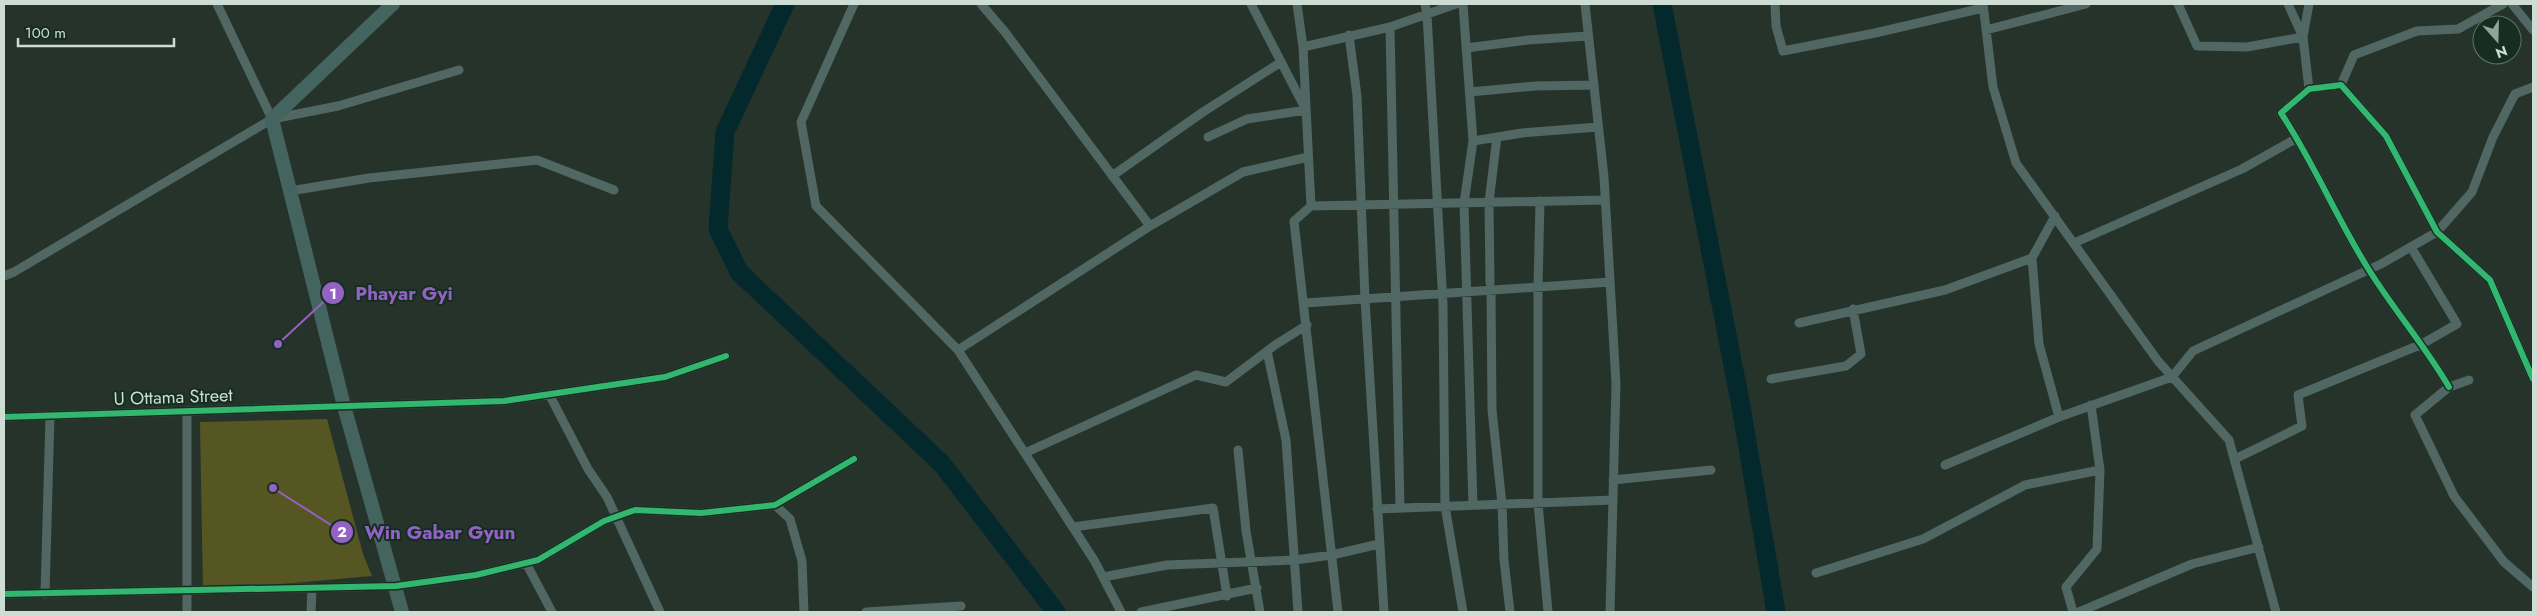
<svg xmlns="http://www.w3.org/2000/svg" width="2537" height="616" font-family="Jost,sans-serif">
<rect width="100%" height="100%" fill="#26332b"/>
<path fill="#565623" d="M327,419L363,554L372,576L203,591L200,422Z"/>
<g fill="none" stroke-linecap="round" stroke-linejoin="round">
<path stroke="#03292d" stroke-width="19" d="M785,4L725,132L718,229L739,272L942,464L1056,612
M1662,4L1740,401L1776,612"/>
<path stroke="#506763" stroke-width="9" d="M217,4L272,119
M854,4L801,122L816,206L958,350L1094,560L1121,612
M981,4L1005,32L1150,226L1243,172L1308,157
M1297,4L1303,47L1311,206
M1425,4L1427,14L1443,304L1445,506L1463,612
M1463,4L1473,141L1464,203L1473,505
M1585,4L1604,177L1616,384L1610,612
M1775,4L1776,26L1783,51L1875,33L1983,8
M1983,4L1993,87L2016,163L2158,361L2229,440L2276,612
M2178,4L2197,46L2247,47L2303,37L2288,4
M2309,4L2303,37L2309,89
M2512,4L2533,30
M1390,27L1400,508
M1986,30L2086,4
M1349,35L1357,96L1365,299L1384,612
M1303,47L1390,27L1456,4
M1466,48L1528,40L1588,36
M2341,85L2354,55L2417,31L2458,29L2503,4
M1470,92L1535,86L1594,85
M1208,137L1247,119L1306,110L1251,4
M1473,141L1522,133L1598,127
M1112,176L1203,112L1281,62
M290,191L369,178L537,160L614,190
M1540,201L1538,287V503L1548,612
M2074,243L2242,169L2297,138
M2032,258L2039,344L2059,417
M4,276L14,272L272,119L338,106L459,70
M1490,283L1489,202L1497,137
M1491,290L1492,410L1502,504L1504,560L1510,612
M1305,303L1610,282
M1799,323L1945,290L2032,258L2055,216
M958,350L1150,226
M1267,351L1286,440L1298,612
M1771,379L1846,366L1861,354L1853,309
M2469,380L2449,387L2415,415L2454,496L2504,562L2533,587
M2449,387C2425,346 2394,310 2369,270C2337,219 2314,163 2281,113L2309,89L2341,85L2386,136L2437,232L2490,280L2533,379
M549,394L588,469L607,497L660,612
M187,411V612
M4,417L504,401L665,377L726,356
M1238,450L1246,531L1260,612
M1025,453L1196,375L1226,382L1275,345L1307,325
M2235,459L2302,426L2298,395L2422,344L2457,324L2411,247
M1945,465L2059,417L2172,377L2193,351L2381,264L2437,232L2472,192L2493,137L2515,94L2533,87
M1613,480L1711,470
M775,505L790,519L802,561L804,612
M1377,509L1613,500
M1073,527L1213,508L1227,596
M526,563L552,612
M1816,573L1923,539L2025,485L2100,470
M1103,577L1167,565L1295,560L1332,555L1379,544
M4,594L396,586L476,575L538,560L604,521L635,510L701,513L775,505L854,459
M45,594L50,416
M311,612L312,589
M866,612L961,606
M1141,612L1257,588
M1338,612L1294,221L1311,206L1605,200
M2073,612L2066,587L2097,549L2100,470L2091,405
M2079,612L2192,564L2259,547"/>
<path stroke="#44645f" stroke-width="14" d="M393,4L272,119L344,406L402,612"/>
<g stroke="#162e21" stroke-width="9">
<path id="cycleway" d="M2449,387C2425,346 2394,310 2369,270C2337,219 2314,163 2281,113L2309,89L2341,85L2386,136L2437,232L2490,280L2533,379
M4,417L504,401L665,377L726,356
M4,594L396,586L476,575L538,560L604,521L635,510L701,513L775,505L854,459"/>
</g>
<use href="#cycleway" stroke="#33b770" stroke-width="6"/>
</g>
<g text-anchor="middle" stroke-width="4" stroke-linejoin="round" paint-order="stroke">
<g font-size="18" fill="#ceddd3" stroke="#162e21">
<text transform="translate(173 397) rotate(-2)" y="6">U Ottama Street</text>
</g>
</g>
<path fill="none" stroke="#9461c5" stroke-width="2" d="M278 344L333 293M273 488L342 532"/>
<g fill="#9461c5" stroke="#162e21" stroke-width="2">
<circle cx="278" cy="344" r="5"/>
<circle cx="273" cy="488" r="5"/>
<circle cx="333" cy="293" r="12"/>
<circle cx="342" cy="532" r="12"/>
</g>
<g font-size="15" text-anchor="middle" font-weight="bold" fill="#fff">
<text x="333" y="299">1</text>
<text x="342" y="537">2</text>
</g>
<g font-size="19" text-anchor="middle" font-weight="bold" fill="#9461c5" stroke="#162e21" stroke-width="4" stroke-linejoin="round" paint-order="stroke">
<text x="404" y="300">Phayar Gyi</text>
<text x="440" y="539">Win Gabar Gyun</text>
</g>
<rect width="2537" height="616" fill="none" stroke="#ceddd3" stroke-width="10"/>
<g transform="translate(2497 40) rotate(160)"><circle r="24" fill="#162e21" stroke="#607468"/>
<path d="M0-4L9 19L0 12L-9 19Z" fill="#93a298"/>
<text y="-8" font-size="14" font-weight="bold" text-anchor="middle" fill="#ceddd3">N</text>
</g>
<path d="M18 38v8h156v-8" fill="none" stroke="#ceddd3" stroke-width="2.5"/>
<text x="25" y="38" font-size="15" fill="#ceddd3" stroke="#162e21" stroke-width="4" paint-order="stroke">100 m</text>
</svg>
